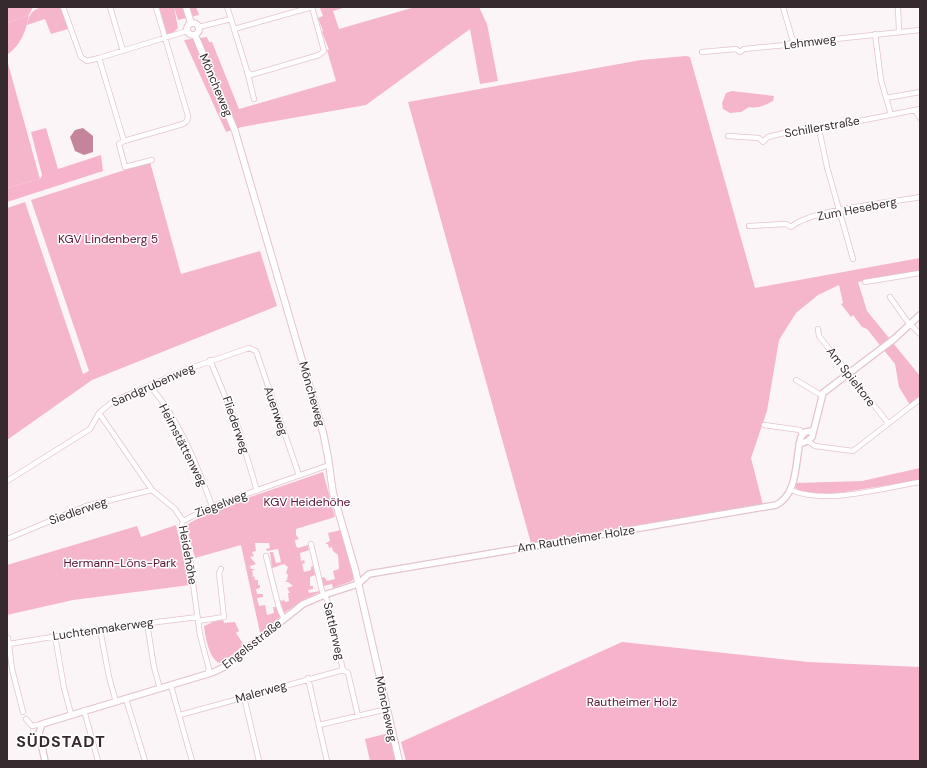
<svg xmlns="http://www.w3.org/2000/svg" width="927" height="768" font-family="'DM Sans',sans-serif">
<rect width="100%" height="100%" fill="#fcf5f7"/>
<path fill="#f5b5cb" d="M7,7H33L29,15L7,23Z
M41,7H60L68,29L51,34L45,19L27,25C29,15 31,11 41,7Z
M159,7H174L178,28L174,32L167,34Z
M324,7H346L333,11L339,29L415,7H479L487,24L498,81L480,84L470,29L366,105L242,127L226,132L184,40L207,37L209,42H212L239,109L336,81L327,50H329L322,32L323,31L318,18L323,16L320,8Z
M686,56L690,57L755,288L920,258V271L858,282L867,311L920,376V397L910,405L899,387L895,364L867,329L862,327L853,315L851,317L841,304L843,303L839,285L818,295L796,313L779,340L767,411L751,458L763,505L531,543L408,102L641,60Z
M7,60L40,179L7,188Z
M732,91L774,96L773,101C766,105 756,109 749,107L741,112L730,113L723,109L722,103L726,93Z
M150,162L181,274L260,251L277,306L92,380L7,440V208L25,202L83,374L89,371L31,200Z
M920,468V480L826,495L800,492L795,487L796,483L862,481Z
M323,472L335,517L296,529V535L299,539L295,540L296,546L298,548L308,545L309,550L300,553L301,561L304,560L305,563L302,564L304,572L311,570V567L313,566L317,580L315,575L310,577V586H313V589L308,590L309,593L320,591V592L303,600L284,613L280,600L283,601L284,599L285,602L289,601L288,593H290L287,588L293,586L288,582H285L287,580L288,575L286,573L288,567L284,564L272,568L270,552H273L276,563L281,562L278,549L267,551L266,549L270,548L269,543H255L256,551L252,552L254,556L250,557L256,564L250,566L251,569H255L252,571L253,574L252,577L254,576L255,580H258V585H260V588L256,589L257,594H263V597L257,598L259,606L265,605L267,615L274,613L273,607H277L280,617L260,633L241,545L195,558L186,525L215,509Z
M176,525L190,585L73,600L7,615V565L137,526L141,537Z
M341,530L354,578L352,581L333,588L332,584L323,586L321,578L324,577L327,581L335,579L333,571L339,569L338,555L333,551L332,547L329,548L328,544H326V543L330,541L328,533Z
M223,620L224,623L235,622L239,631L236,633L244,645L223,662L219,663C209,658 205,636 204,626L213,622Z
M389,733L395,761H370L365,739Z"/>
<path fill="#f6b3cb" d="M174,7H196L199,15L178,20Z
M29,15C26,31 21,45 7,55V23Z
M46,128L58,169L101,155L103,171L7,202V188L40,179L42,175L31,132Z
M622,642L808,662L920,667V761H406L401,742Z"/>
<path fill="#c4859c" d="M83,128L93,136V152L84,155L75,151L70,137L75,130Z"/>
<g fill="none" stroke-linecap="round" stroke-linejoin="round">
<g stroke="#e4c3ce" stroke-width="6">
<path id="minor" d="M63,7L81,57L87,61L99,58L124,141L183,124L187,121L188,116L156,7
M110,7L123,51
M227,7L231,19
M783,7L792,38L794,41
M898,7L899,31
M199,27L231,19L234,29L312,7
M234,29L247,71L251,75L319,55L324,51L312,7
M875,34L881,80L891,115
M702,52L736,49L740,52L744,49L786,45L794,41L798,43L920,30
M99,58L187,31
M247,71L254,99
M886,98L920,92
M915,110L920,118
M819,129L827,167L853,259
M728,136L759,138L763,142L768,137L784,133L819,129L920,109
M124,141L119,144L125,167L152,160
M749,226L786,224L791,227C811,209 890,203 920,197
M865,282L920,273
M890,297L907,321L920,334
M818,329L819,336L888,423
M210,360L239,430L257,491
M796,380L821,395
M150,386C179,419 197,465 212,506
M99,413L152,490L175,509L183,521
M764,425L800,430L802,434
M808,441L815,446L853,451L920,399
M7,481L90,429L99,413L112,402L185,370L249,348L256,351L299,475
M791,490C826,505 882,488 920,482
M183,521L181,528L190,561L200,635L209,669L207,675
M183,521L212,506L329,465
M7,539L86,506L152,490
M311,544L322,591L327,600L343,670L348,673L358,716
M266,556L279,608L284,619
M198,621L224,617L219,573L221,569
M147,623L154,667L160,689
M100,629L109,677L116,702
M55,636L64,688L71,714
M8,638L12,669L23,712
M9,644L100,629L198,617
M308,678L327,761
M171,686L192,761
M244,697L259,761
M126,699L145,761
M84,710L98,761
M180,715L343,670
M26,719L32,726L42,724
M319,725L387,709"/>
</g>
<g stroke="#e4c3ce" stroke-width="8">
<path id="tertiary" d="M799,444L808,441L812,437L823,393L894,339L920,315
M45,761L39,733L42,724L214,672L224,667L303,604L324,595L358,584L369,574L776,505C799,494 795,458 801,437L805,432L812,431"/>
</g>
<g stroke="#e4c3ce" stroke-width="8">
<path id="secondary" d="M186,7L191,23
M187 29a6 6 0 1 1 12 0a6 6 0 1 1-12 0Z
M195,35L235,131L323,432L328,457L333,493L355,569L399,761"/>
</g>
<use href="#minor" stroke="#fff" stroke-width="4.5"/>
<use href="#tertiary" stroke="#fff" stroke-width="5.5"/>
<use href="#secondary" stroke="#fff" stroke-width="6"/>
</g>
<g text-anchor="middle" stroke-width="3" stroke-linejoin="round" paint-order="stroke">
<g font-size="12" fill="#372a2e" stroke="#fff">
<text transform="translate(810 42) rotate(-7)" y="4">Lehmweg</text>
<text transform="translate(216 85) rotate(67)" y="4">Möncheweg</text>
<text transform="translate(822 127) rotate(-10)" y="4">Schillerstraße</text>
<text transform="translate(857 209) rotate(-11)" y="4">Zum Heseberg</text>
<text transform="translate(851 377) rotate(52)" y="4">Am Spieltore</text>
<text transform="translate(153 385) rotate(-24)" y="4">Sandgrubenweg</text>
<text transform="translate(312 394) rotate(74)" y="4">Möncheweg</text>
<text transform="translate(276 411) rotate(71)" y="4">Auenweg</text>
<text transform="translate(236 425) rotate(71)" y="4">Fliederweg</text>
<text transform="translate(183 445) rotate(63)" y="4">Heimstättenweg</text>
<text transform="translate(221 504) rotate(-21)" y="4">Ziegelweg</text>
<text transform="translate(78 511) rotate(-19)" y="4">Siedlerweg</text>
<text transform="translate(576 539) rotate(-9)" y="4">Am Rautheimer Holze</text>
<text transform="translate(188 555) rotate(80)" y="4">Heidehöhe</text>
<text transform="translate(103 629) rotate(-8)" y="4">Luchtenmakerweg</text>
<text transform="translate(334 631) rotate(77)" y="4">Sattlerweg</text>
<text transform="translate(252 644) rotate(-38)" y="4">Engelsstraße</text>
<text transform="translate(261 692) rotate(-16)" y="4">Malerweg</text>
<text transform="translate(386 709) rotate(78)" y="4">Möncheweg</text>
</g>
<g font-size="12" fill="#5a0e34" stroke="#fff">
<text x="108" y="243">KGV Lindenberg 5</text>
<text x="307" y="506">KGV Heidehöhe</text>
<text x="120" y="567">Hermann-Löns-Park</text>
<text x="632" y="706">Rautheimer Holz</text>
</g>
<g font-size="16" font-weight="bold" letter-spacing="1" fill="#372a2e" stroke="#fff">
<text x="61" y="747">SÜDSTADT</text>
</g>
</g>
<rect width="927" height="768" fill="none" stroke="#372a2e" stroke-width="16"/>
</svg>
